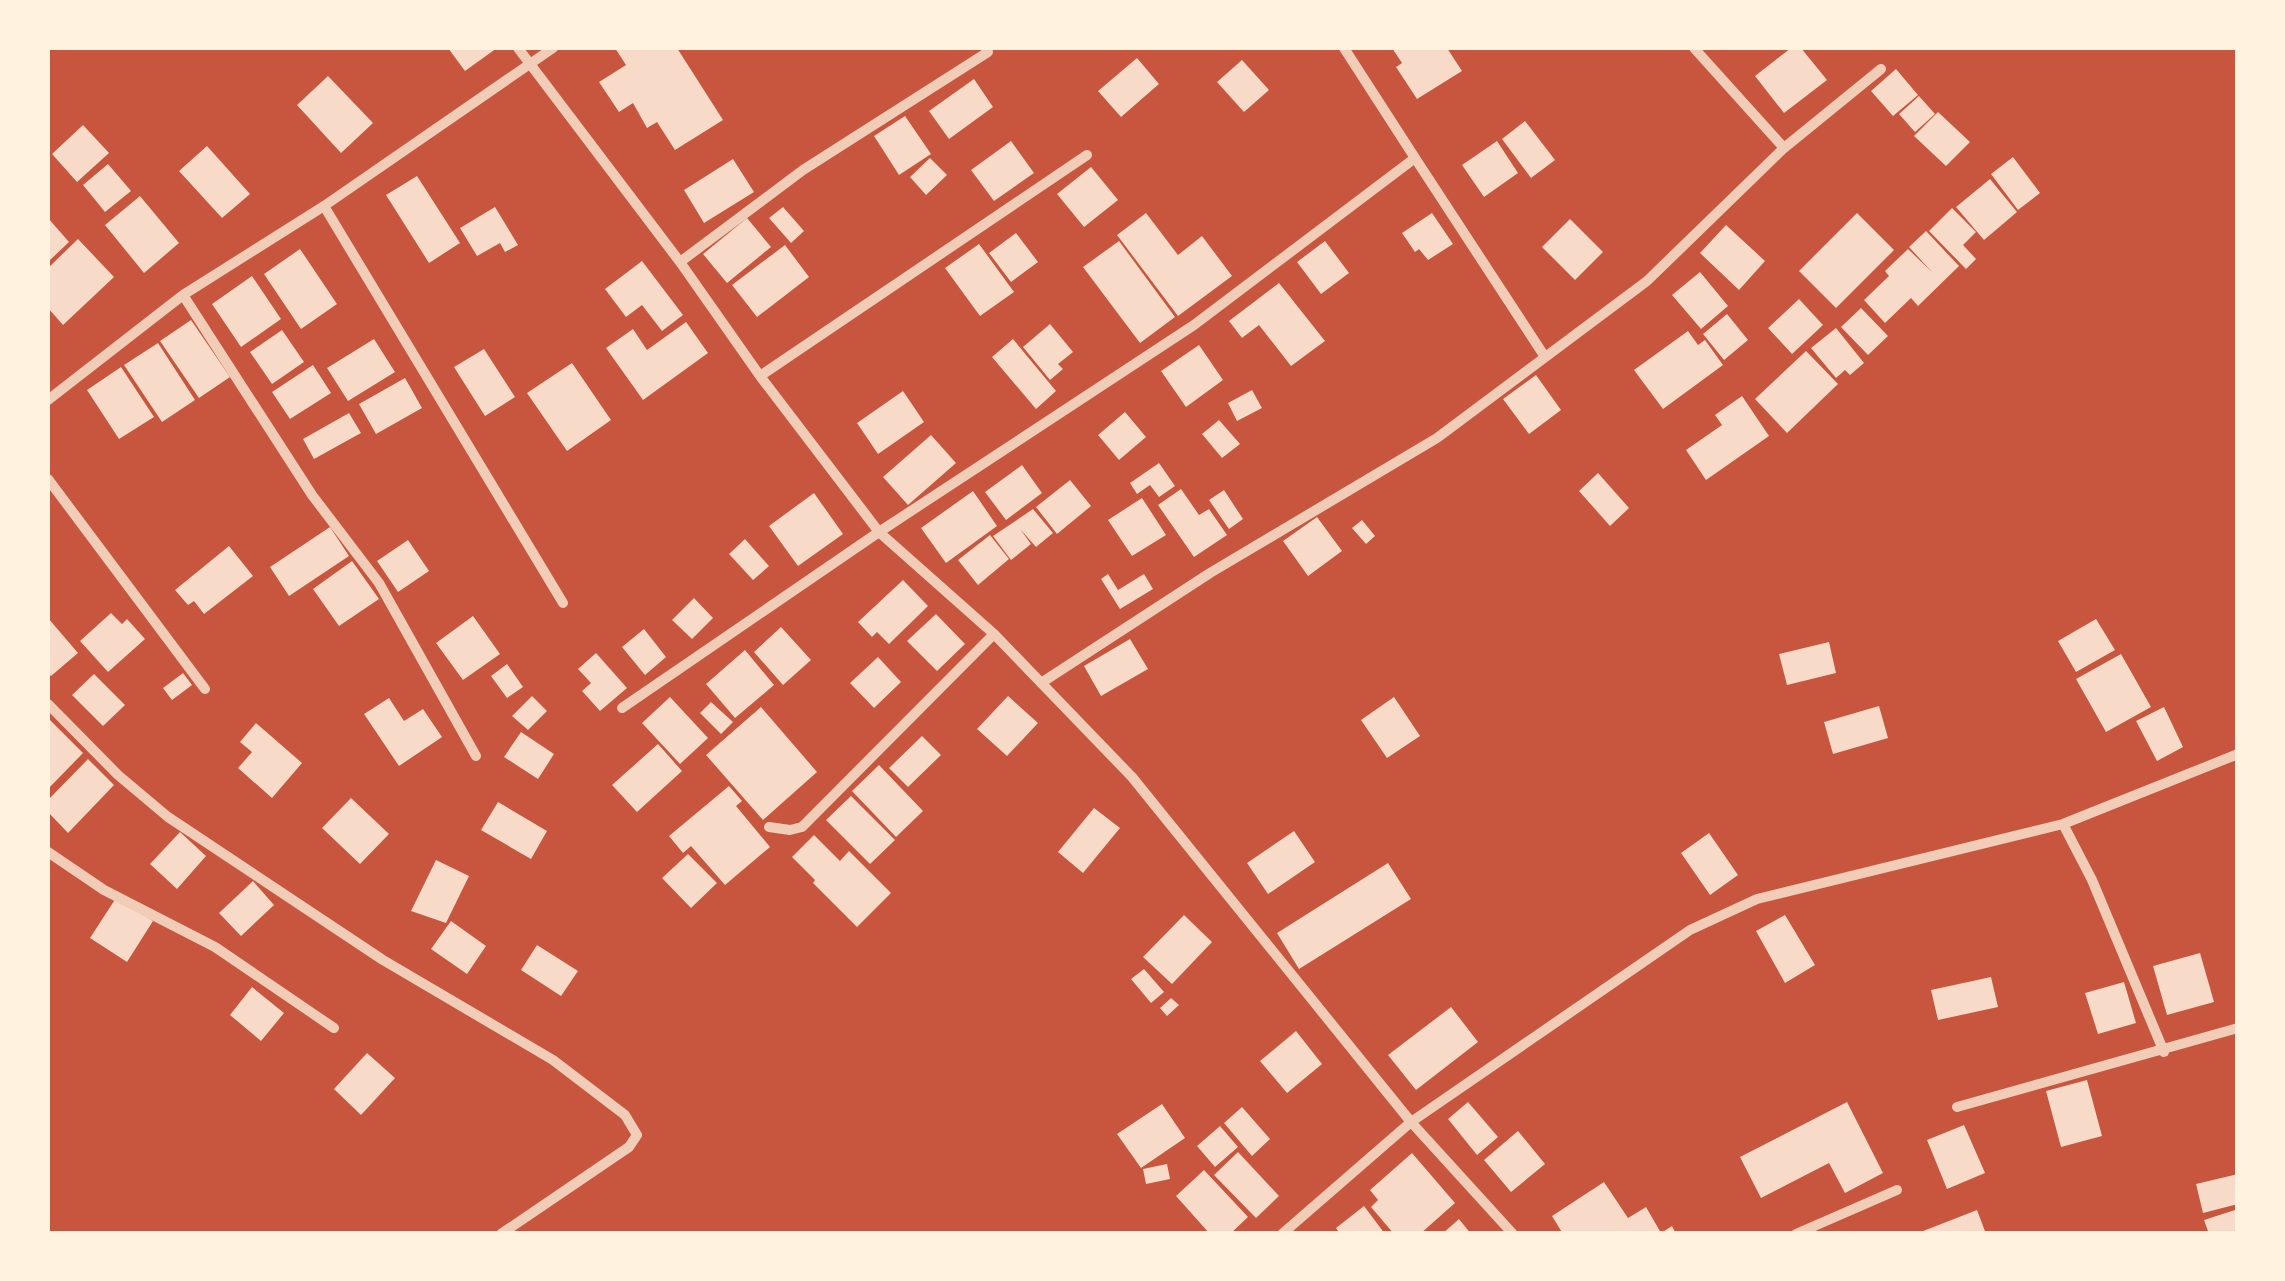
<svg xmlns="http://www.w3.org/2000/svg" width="2285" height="1281" font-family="Roboto,sans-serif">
<rect width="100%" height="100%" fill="#c8553d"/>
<path fill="#f7dbc8" d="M448,48H497L465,71Z
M615,48H677L723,120L675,150L657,122L647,128L633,103L619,112L599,82L626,65Z
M1392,48H1447L1462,71L1417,99L1396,67L1402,63Z
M1791,48H1801L1827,80L1784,113L1755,76Z
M1137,58L1159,84L1121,117L1098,91Z
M1242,60L1269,90L1244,112L1217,82Z
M1896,69L1918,95L1893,116L1871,91Z
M328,76L373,123L341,153L297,105Z
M974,79L993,107L949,139L929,111Z
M1919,96L1935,114L1915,132L1899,114Z
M1938,112L1970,142L1946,166L1914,136Z
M905,116L931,154L899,175L874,136Z
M1525,121L1555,160L1531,178L1502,139Z
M83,125L109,153L77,182L52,154Z
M1011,141L1034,173L994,201L971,170Z
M1497,141L1518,173L1484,197L1462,165Z
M207,146L250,194L222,218L179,171Z
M2013,157L2040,193L2018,210L1991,174Z
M930,158L947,175L926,195L910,177Z
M733,159L754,192L704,223L684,190Z
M108,164L131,191L105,212L83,185Z
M1091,167L1118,200L1084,227L1057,194Z
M417,176L460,243L429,263L386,195Z
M1990,179L2017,212L1984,240L1956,207Z
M140,196L179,243L144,273L105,225Z
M495,207L518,245L505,252L500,243L477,256L460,228Z
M783,207L804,231L791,243L769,218Z
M1952,208L1976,232L1963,245L1976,259L1966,269L1929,231Z
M1146,213L1178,255L1202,236L1232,276L1178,316L1117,235Z
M1432,213L1453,244L1428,260L1419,249L1415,252L1402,233Z
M1857,213L1894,250L1836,308L1799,271Z
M48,218L69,242L48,262Z
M747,218L771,247L727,283L703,254Z
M1570,219L1603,252L1575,280L1542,247Z
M1726,225L1765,261L1739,290L1700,253Z
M1926,231L1959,266L1918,306L1911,298L1885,323L1864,300L1889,276L1885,271L1908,249L1932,272L1909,247Z
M1016,233L1038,262L1011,282L989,253Z
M78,239L114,277L63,325L48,308V268Z
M1119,241L1175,317L1140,343L1083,267Z
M1325,241L1349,273L1321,294L1297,262Z
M979,244L1014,292L980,316L945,268Z
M785,245L809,277L757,317L732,285Z
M300,249L337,304L301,329L264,274Z
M642,261L683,315L662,331L642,305L626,317L605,289Z
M1700,272L1728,306L1701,329L1672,295Z
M252,276L281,319L241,347L212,304Z
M1279,283L1325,341L1291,366L1259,325L1242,338L1229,321Z
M1799,299L1823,325L1792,354L1768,328Z
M1861,308L1888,336L1868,355L1841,327Z
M1727,314L1748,340L1724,360L1703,334Z
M191,320L230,377L199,398L160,341Z
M686,322L708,353L643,400L606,348L633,329L647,350Z
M1050,324L1073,352L1058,364L1063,369L1050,380L1023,347Z
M1836,328L1864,363L1850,375L1845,370L1836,378L1811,348Z
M282,330L304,362L272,384L250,352Z
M1688,331L1698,345L1705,340L1723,365L1663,409L1634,370Z
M374,339L395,372L348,401L327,368Z
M1013,339L1056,391L1036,409L992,357Z
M158,343L195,400L162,422L124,365Z
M1199,345L1223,380L1186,407L1161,371Z
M484,349L515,397L485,416L454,367Z
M1806,351L1838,384L1787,433L1755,399Z
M572,363L611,420L567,451L527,393Z
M313,365L331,393L290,419L272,392Z
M121,367L154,417L119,439L87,390Z
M1536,375L1561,410L1529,434L1503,399Z
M405,378L422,408L376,434L359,404Z
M1252,390L1262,408L1237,421L1228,403Z
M903,391L924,422L878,454L857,423Z
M1742,396L1769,436L1706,480L1686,450L1722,425L1715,415Z
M1125,412L1146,437L1119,460L1098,435Z
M349,413L361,433L314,459L303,439Z
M1219,420L1240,444L1222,458L1202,434Z
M931,435L956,463L908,505L883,477Z
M1159,463L1175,486L1159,497L1150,485L1137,494L1130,483Z
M1022,465L1042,493L1006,520L985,492Z
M1598,473L1629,508L1610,526L1579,491Z
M1070,480L1091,506L1057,534L1036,507Z
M1181,489L1199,515L1209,509L1227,535L1194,557L1158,505Z
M1224,490L1243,519L1229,529L1209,500Z
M973,491L997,526L946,563L921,528Z
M814,493L843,534L798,566L769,526Z
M1142,498L1166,535L1132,556L1108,520Z
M1033,509L1053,533L1036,547L1020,529L1031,544L1011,560L993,536Z
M1317,517L1342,551L1308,576L1283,541Z
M1362,520L1375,536L1366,544L1352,528Z
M330,527L349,556L289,596L270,567Z
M990,535L1009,559L978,585L958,560Z
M745,539L769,566L753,580L729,554Z
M408,540L429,571L398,592L377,561Z
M229,546L253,576L204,614L194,601L188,605L175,590Z
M352,561L379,599L339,626L313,589Z
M1108,574L1118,590L1144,574L1153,589L1120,609L1101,579Z
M903,580L928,606L889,644L877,632L872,637L858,622Z
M694,598L713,618L692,639L672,620Z
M111,613L122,624L127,619L145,639L108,672L80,641Z
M936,614L965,644L937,671L907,641Z
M473,616L500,654L463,680L436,643Z
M48,618L78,653L51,676L48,672Z
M2096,619L2115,650L2076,672L2058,641Z
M781,627L811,660L783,685L754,652Z
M644,629L666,657L645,675L622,647Z
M1130,639L1148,669L1101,696L1084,666Z
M1829,642L1836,673L1787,685L1779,654Z
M745,650L774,685L735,718L706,684Z
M596,653L627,688L600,711L582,691L591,683L578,669Z
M2121,654L2151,707L2106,732L2076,679Z
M878,657L901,682L874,708L850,683Z
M507,664L523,687L507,698L491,676Z
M183,673L192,685L172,700L163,688Z
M94,674L125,705L103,726L72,695Z
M532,696L547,711L528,730L512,716Z
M1008,696L1038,723L1007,756L977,729Z
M670,697L708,738L680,764L642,723Z
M1394,697L1420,736L1387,758L1361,720Z
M389,698L404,721L423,709L442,737L399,766L364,714Z
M711,702L733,722L721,734L700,713Z
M1879,706L1888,738L1833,754L1824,722Z
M761,707L817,772L763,820L706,755Z
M2164,707L2183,747L2157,761L2136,721Z
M48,718L83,753L48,789Z
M256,723L302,763L272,798L238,768L252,752L240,742Z
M521,732L554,754L538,779L504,757Z
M922,736L941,755L908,787L889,768Z
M658,744L682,771L637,812L612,785Z
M88,759L114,785L68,833L48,812V800Z
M879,765L923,811L896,837L852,791Z
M729,786L742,801L736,806L770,847L725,885L691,846L683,853L669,836Z
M851,796L895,840L870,864L826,820Z
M351,798L389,834L360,864L322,828Z
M498,802L547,831L531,859L481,830Z
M1094,808L1120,828L1083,873L1058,852Z
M1294,831L1315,862L1268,894L1247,863Z
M180,832L206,856L177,889L150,864Z
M1709,833L1738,875L1710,895L1681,853Z
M814,835L840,861L849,851L891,893L857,927L813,883L815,880L792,857Z
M688,854L717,883L691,908L662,878Z
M436,860L469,876L446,923L411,911Z
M1388,863L1411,899L1299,969L1277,933Z
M253,881L274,905L241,936L219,913Z
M116,898L153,921L127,962L90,938Z
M1184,915L1212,942L1172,984L1143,957Z
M1785,915L1815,965L1785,983L1756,931Z
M451,921L486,946L467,974L431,949Z
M537,945L578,971L561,996L521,970Z
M2200,953L2214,1002L2167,1015L2153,966Z
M1144,969L1164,992L1151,1003L1131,979Z
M1991,977L1998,1007L1938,1020L1931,990Z
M2124,982L2136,1023L2098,1034L2085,993Z
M252,987L284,1013L261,1041L230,1015Z
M1171,998L1179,1005L1167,1016L1160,1008Z
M1451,1007L1478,1042L1416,1090L1388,1055Z
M1296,1031L1322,1064L1287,1093L1260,1061Z
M367,1053L395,1078L361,1115L334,1089Z
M2087,1080L2102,1136L2061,1147L2046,1091Z
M1468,1102L1498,1137L1477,1155L1448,1119Z
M1847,1102L1883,1173L1845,1193L1829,1163L1761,1198L1740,1157Z
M1162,1104L1185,1138L1141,1168L1117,1134Z
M1242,1107L1270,1139L1252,1156L1224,1123Z
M1964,1125L1985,1173L1947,1189L1927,1140Z
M1220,1126L1238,1147L1215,1167L1197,1146Z
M1518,1131L1545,1164L1511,1192L1484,1160Z
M1238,1152L1279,1196L1256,1218L1214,1175Z
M1412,1153L1455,1203L1420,1234H1394L1371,1207L1378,1200L1370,1190Z
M1167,1164L1170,1179L1146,1184L1143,1169Z
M1204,1170L1248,1217L1230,1234H1210L1176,1196Z
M2238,1174V1204L2203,1213L2196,1184Z
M1604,1182L1628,1218L1646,1207L1661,1233L1672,1226L1676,1234H1563L1552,1216Z
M1364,1206L1385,1234H1340L1336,1228Z
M2238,1209V1234H2209L2204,1220Z
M1977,1210L1986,1234H1918V1233Z
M1459,1219L1471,1234H1442Z"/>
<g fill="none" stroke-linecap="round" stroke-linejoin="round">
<path stroke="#f1ccb7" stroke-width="10" d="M518,48L680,262L760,376L879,532L994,634L1132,777L1411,1122L1513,1234
M1694,48L1784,148
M1415,158L1545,357
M324,206L563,603
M680,262L803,170L988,52
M183,295L312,495L379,583L476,756
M760,376L1087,155
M48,400L183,295L324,206L553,48
M48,479L205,689
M1041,683L1210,573L1437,438L1647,281L1784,148L1881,69
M48,704L118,775L168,817L383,960L553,1060L625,1115L637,1135L629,1147L501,1234
M622,708L879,532L1194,325L1415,158L1344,48
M2063,824L2092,880L2164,1052
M769,827L790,830L802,827L994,634
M48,852L104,890L215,947L334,1028
M1957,1107L2238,1028
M1282,1234L1411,1122L1690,930L1757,899L2063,824L2238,754
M1796,1234L1897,1190"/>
</g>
<rect width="2285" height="1281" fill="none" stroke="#fff3e0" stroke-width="100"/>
</svg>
